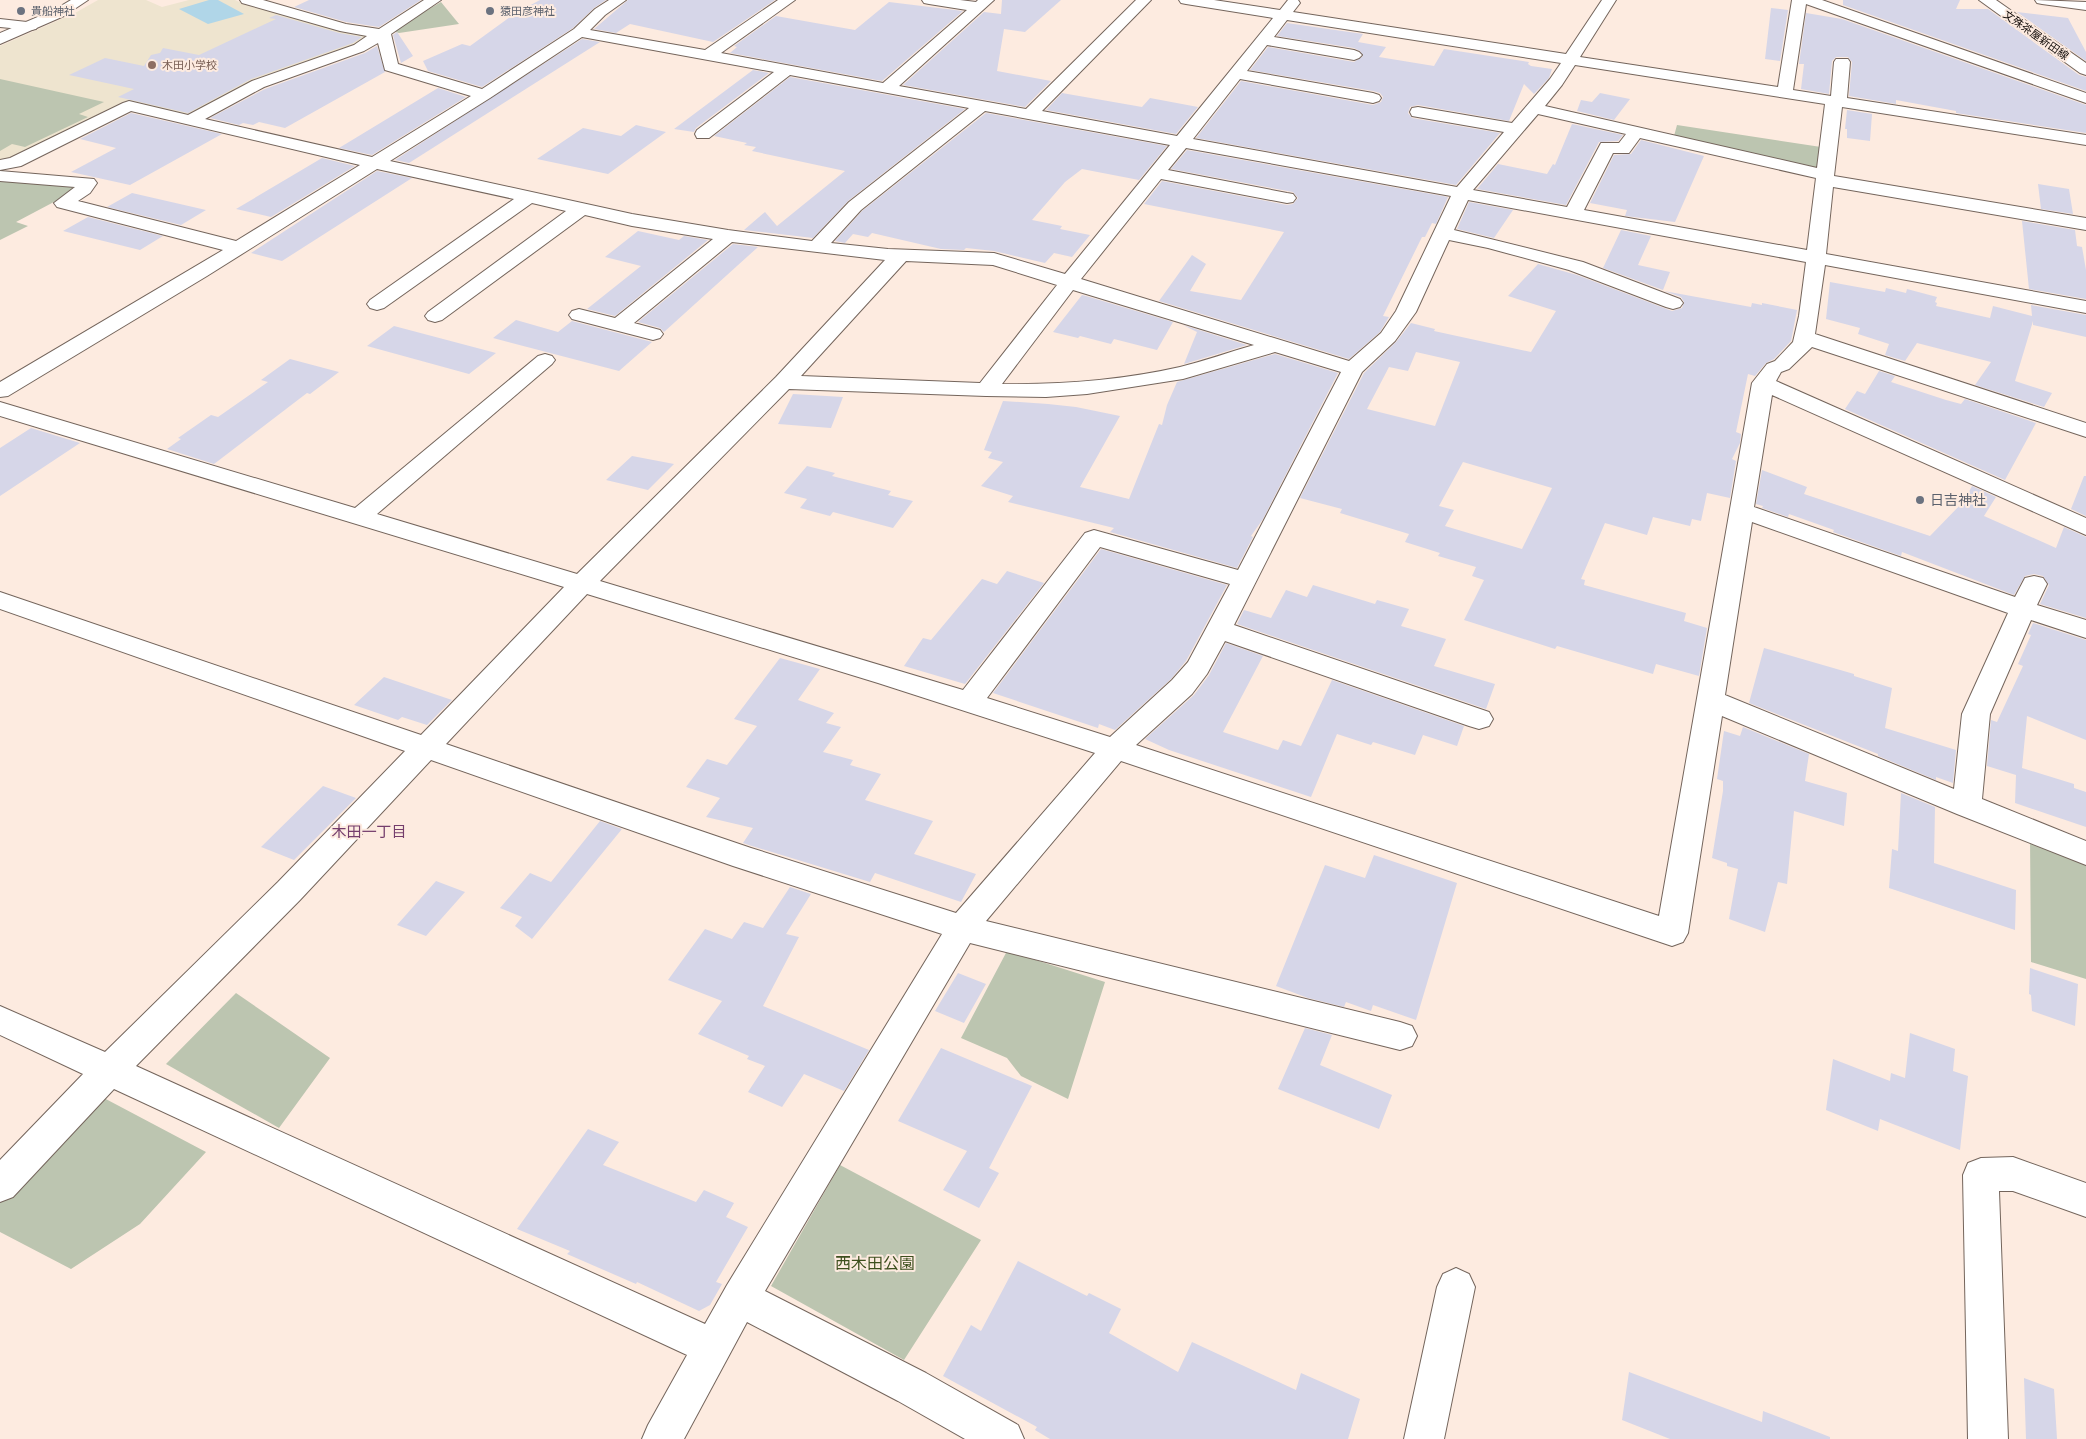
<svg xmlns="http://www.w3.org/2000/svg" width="2086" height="1439" font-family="'DM Sans','Noto Sans JP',sans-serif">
<rect width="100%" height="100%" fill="#fdebe0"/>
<path fill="#eee4cf" d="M98,0H146L162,7L189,0H235L246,5L344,31L372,35L352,48L194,113L184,114L129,101L13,159L0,161V46L75,13Z"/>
<path fill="#bcc5b0" d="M441,2L459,24L399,33L391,31Z
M0,79L104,102L79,114L88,117L25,147L12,144L0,151Z
M1677,125L1821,147L1819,167L1815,169L1674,136Z
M0,181L76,185L69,194L16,222L28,226L0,240Z
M2030,837L2086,860V979L2031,962Z
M1007,951L1105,982L1068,1099L1021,1076L1007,1058L961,1038Z
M236,993L330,1058L279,1128L166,1064Z
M102,1097L206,1152L140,1224L71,1269L0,1232V1203Z
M840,1165L981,1240L904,1360L771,1286Z"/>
<path fill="#b0d6e8" d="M209,0H218L244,14L208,24L179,9Z"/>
<path fill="#d6d6e8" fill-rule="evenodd" d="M309,0H421L379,27L346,22L294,7Z
M540,0H606L594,8L573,28L482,87L428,71L423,61L462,44L470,46L514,14Z
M628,0H775L713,42L630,24L616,33L594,29Z
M1002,0H1061L1025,32L1004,29L997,71L1051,81L1025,107L903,85L984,12L1001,14Z
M1843,0H1960L1956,9H1988L2079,75L2086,77V91L1843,5Z
M889,2L963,11L882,81L730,53L737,47L734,46L776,16L855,30Z
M1771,8L1788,10L1780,61L1765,59Z
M2017,12L2068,18L2086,52V61Z
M1806,13L1842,19L2086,105V133L1956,113V111L1896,100V104L1849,96L1852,62L1848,57H1836L1832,61L1829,94L1801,89L1804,64H1799Z
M276,15L339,33L362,37L353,43L251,79L188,113L118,97L134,89L69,75L105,58L144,66L151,55L160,53L163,48L199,55L276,19L269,18Z
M1287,23L1363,34L1358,42L1386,47L1379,57L1434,66L1444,49L1529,62L1528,64L1531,66L1552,69L1549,78L1534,94L1524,84L1509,121L1418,105L1410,107L1408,113L1412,118L1500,133L1456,185L1196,138L1241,81L1373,105L1381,102L1383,97L1380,93L1373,91L1250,70L1268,47L1354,62L1363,56L1360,51L1354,48L1277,36Z
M397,32L413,56L401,63L393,35Z
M582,39L600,42L409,163L395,160Z
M377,46L385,72L285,128L259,122L253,125L243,123L239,125L210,118L265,89L365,53Z
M753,70L769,73L696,128L694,132L674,129Z
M790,77L965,109L848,201L813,238L744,230L765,212L777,226L845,171L752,151L756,147L744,145L747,143L714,136Z
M438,88L466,97L372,155L339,148Z
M1062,93L1142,107L1150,98L1198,107L1176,134L1046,110Z
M1600,93L1630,99L1614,120L1577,111L1581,100L1592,102Z
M1847,110L1872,114L1870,141L1847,138V129H1845Z
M131,113L222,134L130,185L71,172L116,148L80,139Z
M986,113L1167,146L1139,180L1082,169L1065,182L1032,220L1062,226L1060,229L1090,235L1072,257L1054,253L1045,263L994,251L966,248L964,250L941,249L872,233L868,237L853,234L845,243L835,241L862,211Z
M1572,124L1623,135L1618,141L1599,142L1566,205L1477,189L1498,164L1547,174L1553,164L1555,165Z
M636,125L666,132L608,174L537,159L583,128L621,136Z
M1641,140L1704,156L1675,222L1625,216L1627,210L1590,203L1614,155L1631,154Z
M1187,150L1448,197L1436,224L1432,223L1425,237H1422L1383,316L1389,317L1380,332L1349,359L1159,301L1192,255L1206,264L1190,291L1241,300L1284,232L1144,204L1162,181L1287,205L1293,204L1298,198L1293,192L1171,169Z
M322,158L355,166L271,217L236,209Z
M377,171L412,178L282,261L251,253Z
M2038,184L2069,189L2073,214L2041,209Z
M132,193L206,210L181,225L107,207Z
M1469,202L1513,210L1494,238L1457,229Z
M88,217L163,236L140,250L63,231Z
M2022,221L2075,230L2077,246L2082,247L2086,270V299L2029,289Z
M1621,230L1651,236L1638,265L1670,272L1663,290L1603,268Z
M638,231L679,240L684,236L708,240L615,316L587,309L641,266L605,257Z
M733,244L758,247L664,332L660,328L638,322Z
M1538,264L1577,275L1672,311L1682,308L1684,302L1681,297L1664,291L1751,307L1752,303L1762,305V303L1797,310L1791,341L1774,359L1766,363L1755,376L1748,374L1736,432L1741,434L1740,443L1732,459L1736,461L1730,498L1707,493L1701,521L1692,519L1690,526L1653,517L1647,535L1605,523L1581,579L1585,580L1584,585L1686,613L1684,621L1707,628L1699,676L1656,664L1653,674L1557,646L1555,649L1464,620L1484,580L1472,576L1476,567L1438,556L1440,553L1405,542L1409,534L1340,513L1342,509L1300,498L1364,373L1396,342L1411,323L1435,329L1434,331L1531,352L1556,311L1508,296ZM1416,352L1460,362L1435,426L1367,409L1389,367L1408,371ZM1463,462L1552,488L1522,549L1445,526L1454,510L1439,506Z
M1830,282L1885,292L1886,288L1906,293L1907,289L1937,297L1935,302L1937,303L1936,306L1990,318L1993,306L2032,316L2031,305L2086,315V337L2033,325V321L2015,381L2052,393L2044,407L1975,385L1991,362L1917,343L1905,361L1885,355L1889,344L1858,334L1860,328L1826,319Z
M1082,295L1086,296L1173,322L1157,350L1114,339L1111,344L1080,336L1078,338L1053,332Z
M516,320L558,332L572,321L652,342L619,371L493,338Z
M1183,325L1247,345L1184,364L1197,332Z
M394,326L496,353L469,374L367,346Z
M1275,354L1338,373L1263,519L1251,536L1253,537L1237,568L1110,532L1114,528L1008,502L1013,496L981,486L1003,462L988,458L992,452L984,450L1003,401L1048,404L1076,407L1120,416L1080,487L1129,499L1159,424L1162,425L1167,405L1177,382Z
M290,359L339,372L310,394L307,393L214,464L167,449L181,439L178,438L211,415L218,417L268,382L261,380Z
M1879,371L1895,376L1891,382L1946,400L1961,404L1965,399L2036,423L2005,480L1845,409L1857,391L1865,394Z
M793,394L843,397L831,428L778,424Z
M31,428L80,443L0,496V448Z
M632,456L674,464L648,490L606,480Z
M807,466L835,473L832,476L891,491L888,495L913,501L893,528L833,512L830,516L800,508L807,499L784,493Z
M1762,470L1807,487L1804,494L1930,536L1964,501L1972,486L1996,497L1984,516L2056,548L2064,527L2086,537V618L2040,604L2049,585L2043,576L2034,574L2025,576L2014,595L1902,552L1901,556L1833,532L1834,530L1789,514L1788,517L1762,508L1763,506L1756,504Z
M2084,476H2086V516L2071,509Z
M1101,549L1227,585L1186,661L1171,679L1115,730L1099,724L1098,728L993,693Z
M1007,571L1044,583L965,684L904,666L923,638L931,640L982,579L997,584Z
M1313,585L1375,604L1377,600L1409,609L1401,626L1446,639L1434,666L1495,684L1486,709L1237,624L1244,610L1271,618L1286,590L1307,597Z
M2033,623L2086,640V740L2027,716L2022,768L2074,784V788L2086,792V827L2015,803L2016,775L1987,766L1991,720L1997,722L2023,666L2018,664L2031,635L2028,634Z
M1226,643L1263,656L1223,732L1278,750L1283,740L1301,746L1332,680L1464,726L1457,746L1423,735L1415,755L1373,742L1371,745L1337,734L1311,797L1169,750L1145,739L1194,695L1209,675Z
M1764,648L1854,674V676L1892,688L1885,728L1956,750L1953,783L1936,777V780L1878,756V754L1749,703Z
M780,658L820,669L798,700L834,713L826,723L841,727L823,752L853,760L850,765L881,774L865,800L933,821L914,854L976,874L961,902L875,873L870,882L752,846L743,843L753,828L706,817L720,798L686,787L707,759L727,765L757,726L734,719Z
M384,677L452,700L427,725L402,717L398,720L354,705Z
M1743,727L1809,754L1805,781L1847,793L1844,826L1794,811L1787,884L1778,882L1765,932L1729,919L1738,869L1727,866V863L1712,858L1723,791V781L1717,779L1724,731L1740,736Z
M323,786L356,798L294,860L261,847Z
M1901,793L1935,807L1934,863L2016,890L2015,930L1889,888L1892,849L1898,851Z
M600,821L622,829L532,939L515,926L522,917L500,908L530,873L551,882Z
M1374,855L1457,883L1416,1020L1373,1005L1371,1011L1346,1002L1344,1007L1308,998L1276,986L1325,865L1365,878Z
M436,881L465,892L426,936L397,925Z
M790,887L811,894L786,934L799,937L763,1006L869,1050L844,1091L804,1074L782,1107L748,1092L765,1066L747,1059L749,1056L698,1034L722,1001L668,980L705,929L732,939L744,922L763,928Z
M2030,968L2078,984L2075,1026L2032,1011L2031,995L2029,994Z
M958,973L986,984L964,1023L935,1011Z
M1305,1028L1332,1035L1320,1065L1392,1095L1379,1129L1278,1089Z
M1910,1033L1955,1049L1953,1071L1968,1076L1960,1150L1880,1119L1878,1131L1826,1110L1833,1059L1890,1081L1891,1073L1905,1078Z
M941,1048L1032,1086L989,1168L999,1173L979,1208L943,1190L967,1151L898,1121Z
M588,1129L619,1142L603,1165L696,1202L704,1190L734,1203L726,1217L748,1227L716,1282L722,1284L710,1305L699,1311L637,1282L636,1284L567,1254L570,1251L517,1229Z
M1018,1261L1087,1296L1089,1293L1121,1309L1109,1333L1178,1372L1192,1342L1296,1390L1301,1373L1360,1399L1348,1439H1050L1035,1430L1037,1427L943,1376L971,1325L981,1331Z
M1629,1372L1762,1422L1763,1411L1830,1437V1439H1670L1622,1420Z
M2024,1378L2054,1389L2057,1439H2026Z"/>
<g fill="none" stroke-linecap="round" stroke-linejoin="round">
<g stroke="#74655c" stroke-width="2">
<path id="street" d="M240,0H263L346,24L379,29L424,0H441L391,34L398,64L482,89L574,29L595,9L609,0H626L605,15L590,30L705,50L778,0H795L721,53L883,83L967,10L929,4L924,3L922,0H960L976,2L978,0H994L899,86L1026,109L1136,0H1151L1042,111L1177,136L1273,18L1186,4L1181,3L1179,0H1214L1280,10L1288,0H1298L1300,3L1293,12L1566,54L1602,0H1616L1580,57L1778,87L1792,0H1822L2086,93V103L1806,4L1793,90L1831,96L1834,62L1836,59H1848L1850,62L1847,98L2086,135V145L1842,107L1834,176L2086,218V230L1833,187L1826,254L2086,301V313L1825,265L1815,334L2086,423V437L1812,347L1789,369L1781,372L1776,381L2086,518V535L1772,395L1754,507L2015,597L2025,578L2034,576L2043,578L2047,584L2037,605L2086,620V638L2031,620L1990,714L1982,799L2086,841V865L1957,814L1722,716L1688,933L1683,942L1672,946L1121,761L986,921L1400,1022L1412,1026L1417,1036L1412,1046L1400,1050L970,943L765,1291L926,1373L1018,1425L1024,1439H965L898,1401L747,1322L684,1439H642L648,1425L687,1355L114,1089L13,1197L0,1202V1160L83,1074L0,1035V1006L105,1052L278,882L405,751L0,609V592L421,735L564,587L0,416V402L355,508L538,356L545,354L552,356L555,360L552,364L377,514L577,574L776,377L885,260L732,242L634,323L660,330L663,334L660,338L653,340L572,319L569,315L572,311L579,309L615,318L713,239L632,226L585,215L442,320L435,322L428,320L425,316L428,312L566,211L532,203L384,308L377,310L370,308L367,304L370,300L514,199L377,169L207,276L8,396L0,397V382L223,250L57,207L54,203L75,187L0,181V171L94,179L97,183L90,193L78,201L236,241L360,165L131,111L21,166L0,170V160L10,158L123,103L129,101L188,115L252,81L354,45L367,36L340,31L242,3ZM1287,20L1561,63L1550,79L1512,123L1418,107L1412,108L1410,112L1412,116L1504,132L1457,187L1193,139L1240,79L1373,103L1379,101L1381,98L1379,95L1373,93L1247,71L1267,45L1354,60L1359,58L1362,55L1359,52L1354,50L1274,37ZM582,37L774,72L697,130L695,134L697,138H709L790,75L969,108L849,202L812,241L728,230L632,214L390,161L490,98ZM378,43L385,70L471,96L372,157L205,119L264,87L364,51ZM1575,65L1825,104L1817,168L1545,106L1562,85ZM985,111L1170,145L1065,274L994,253L888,249L831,243L861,210ZM1538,114L1626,134L1619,143H1601L1567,207L1473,190ZM1640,138L1816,178L1807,250L1584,210L1613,153H1629ZM1186,148L1451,196L1396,311L1381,333L1349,361L1081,279L1161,179L1287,203L1293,202L1296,198L1293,194L1287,193L1168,170ZM1468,200L1806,262L1799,316L1793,342L1775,361L1767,364L1752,383L1659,916L1136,745L1192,694L1207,674L1225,641L1469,726L1479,729L1489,726L1493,719L1489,712L1234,625L1362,372L1395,341L1416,312L1449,240L1488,248L1569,270L1666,307L1673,309L1680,307L1683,303L1680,299L1583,262L1454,230ZM906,261L993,265L1057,285L980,383L801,376ZM1073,290L1254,345C1229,352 1205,361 1180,367C1122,380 1061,385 1002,384ZM1275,352L1341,372L1238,570L1094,530L1085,533L963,690L600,581L789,389L986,396L1046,397L1087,394L1183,379ZM1752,522L2008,613L1962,714L1954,789L1725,695ZM1100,547L1230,584L1188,662L1172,680L1110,737L987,698ZM587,594L878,683L1095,753L956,913L751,848L446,744ZM431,760L733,866L942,934L727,1285L705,1324L136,1066L300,900Z
M2035,0L2086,2V10L2042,4L2037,3Z
M0,19L36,23L38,26L36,29L31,30L0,27Z
M2013,1157L2086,1183V1217L2013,1191H1999L2008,1439H1968L1963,1175L1968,1163L1981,1158Z
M1456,1268L1469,1274L1475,1287L1444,1439H1404L1437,1287L1443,1274Z"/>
</g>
<g stroke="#74655c" stroke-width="2">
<path id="secondary" d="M71,0H88L64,16L0,44V33L54,10Z
M1979,0H1996L2086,63V75L2080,73Z"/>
</g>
<use href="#street" fill="#fff" fill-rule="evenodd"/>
<use href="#secondary" fill="#fff" fill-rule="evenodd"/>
</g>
<g fill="#6b7280" stroke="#fdebe0" stroke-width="2">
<circle cx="21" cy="11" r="5"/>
<circle cx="490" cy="11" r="5"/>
<circle cx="1920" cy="500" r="5"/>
</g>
<circle fill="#8d6e63" stroke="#fdebe0" stroke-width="2" cx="152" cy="65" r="5"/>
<g text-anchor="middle" stroke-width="4" stroke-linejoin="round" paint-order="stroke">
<g font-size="11" fill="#5b616d" stroke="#fdebe0" text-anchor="start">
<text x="31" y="15">貴船神社</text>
<text x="500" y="15">猿田彦神社</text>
</g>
<g font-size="11" fill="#140e0b" stroke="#fdebe0">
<text transform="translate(2036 35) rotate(35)" y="4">文殊茶屋新田線</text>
</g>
<g font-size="11" fill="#785e54" stroke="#fdebe0" text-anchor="start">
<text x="162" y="69">木田小学校</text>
</g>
<g font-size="14" fill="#5b616d" stroke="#fdebe0" text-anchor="start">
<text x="1930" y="505">日吉神社</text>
</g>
<g font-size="15" fill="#743d6c" stroke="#fdebe0">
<text x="369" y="837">木田一丁目</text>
</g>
<g font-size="16" fill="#3d4f1d" stroke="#fdebe0">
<text x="875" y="1269">西木田公園</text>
</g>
</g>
</svg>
